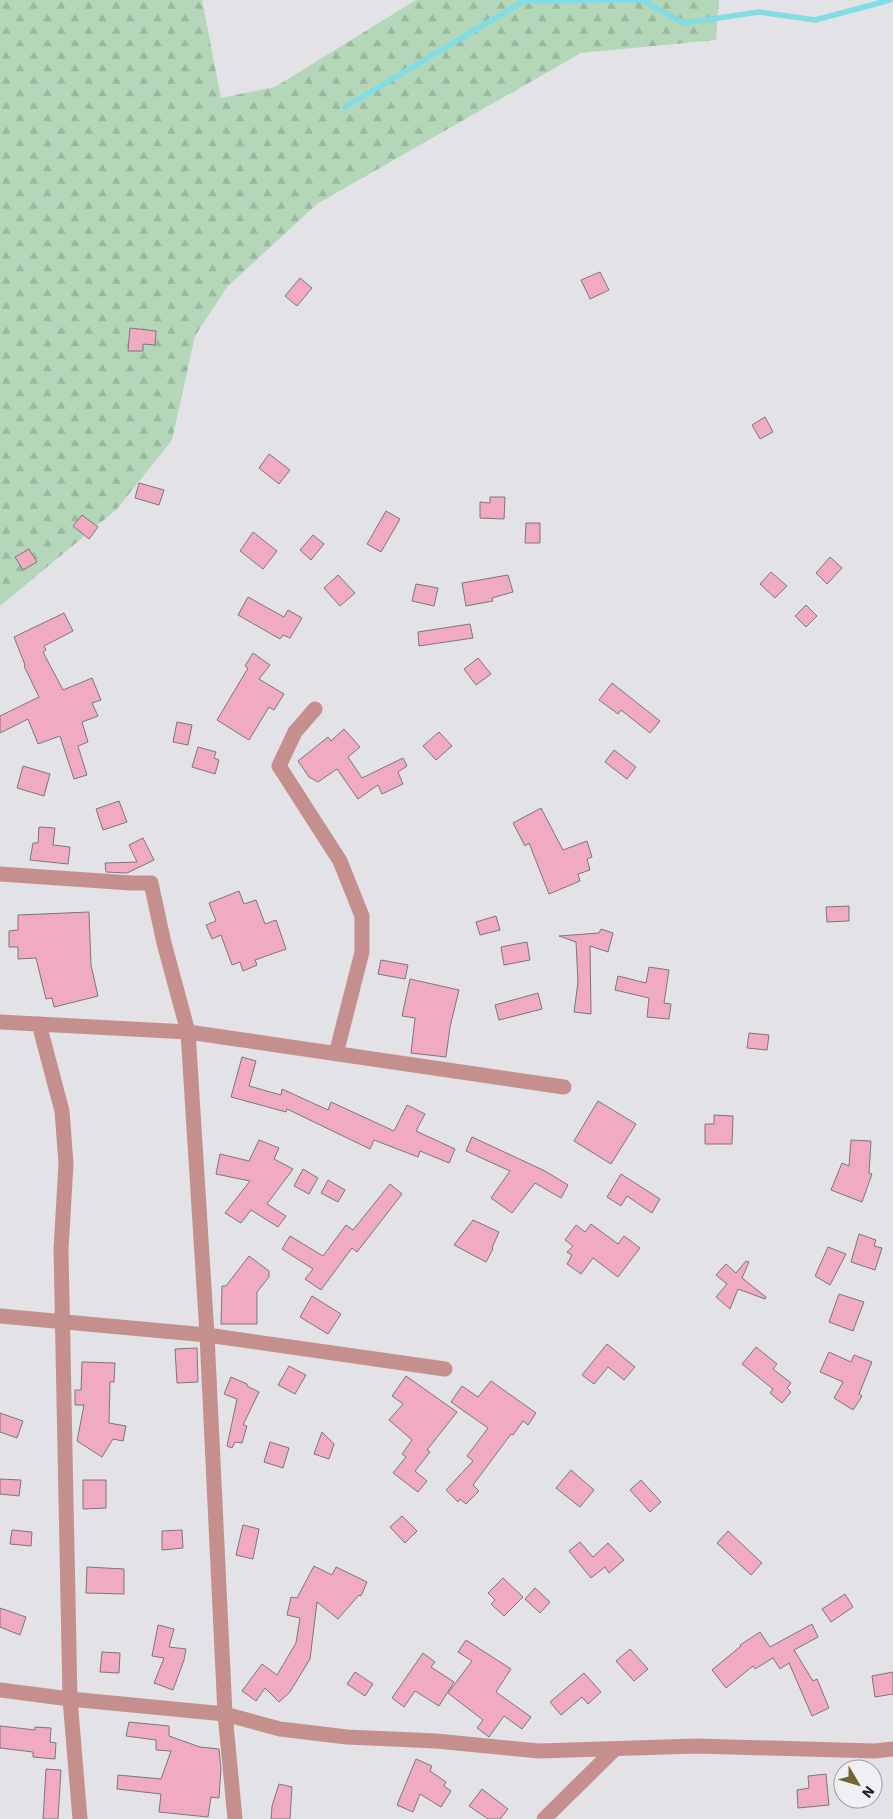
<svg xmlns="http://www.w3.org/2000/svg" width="893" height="1819" font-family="'IBM Plex Sans',sans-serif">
<defs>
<pattern id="forest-firs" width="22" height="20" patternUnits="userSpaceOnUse" patternTransform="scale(1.25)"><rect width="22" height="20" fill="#b4d7b9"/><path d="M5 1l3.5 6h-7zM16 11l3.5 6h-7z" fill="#9ab89f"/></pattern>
</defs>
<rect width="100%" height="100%" fill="#e3e2e6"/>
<path fill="url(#forest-firs)" d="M0,0H202L221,98L275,87L416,0H719L716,40L581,53L317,204L227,287L195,336L172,440L117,509L0,606Z"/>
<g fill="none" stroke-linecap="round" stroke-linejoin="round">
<path stroke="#82dce4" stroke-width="5.5" d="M345,107L524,1L641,0L684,23L759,12L815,20L890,0"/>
</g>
<path fill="#f0aac1" stroke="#7c7778" d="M600,272L609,290L590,299L581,280Z
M300,278L312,288L297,306L285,296Z
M130,328L156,331L155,345L143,344V351H128Z
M765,417L773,432L760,439L752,425Z
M269,454L290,470L279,484L259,468Z
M139,483L164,490L159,505L135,498Z
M490,497H505L504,519L480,518V502L490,503Z
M386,511L400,519L381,552L367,544Z
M82,515L98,527L89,539L73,526Z
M526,523H540V543H525Z
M253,532L277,551L263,569L240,551Z
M313,535L324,544L311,560L300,550Z
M29,549L37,562L23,570L15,557Z
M830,557L842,568L827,584L816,573Z
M771,572L787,586L775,598L760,584Z
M338,575L355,593L340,606L324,588Z
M508,575L513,592L492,598L493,601L466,606L462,583Z
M416,584L438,588L434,606L412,601Z
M248,597L284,617L288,610L302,618L290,638L283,635L280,639L238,615Z
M806,605L817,616L806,627L795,616Z
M64,613L73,631L44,646L46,650L43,652L63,690L92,678L101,700L92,703L98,716L82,722L88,742L78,746L87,775L74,779L60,736L38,744L28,719L0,733V716L39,697L24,666L25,665L14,637Z
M470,624L473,638L419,646L418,632Z
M253,653L270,665L259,679L284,694L274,710L269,707L249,740L217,720L248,668L245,666Z
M478,658L491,674L476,685L464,669Z
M612,683L660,721L650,733L621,710L618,714L599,700Z
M177,722L192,725L188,745L173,742Z
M344,729L360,747L348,757L362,778L403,758L407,766L398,772L403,784L382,794L378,785L358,799L337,769L318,782L309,777L298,761L328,737L331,741Z
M439,732L452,746L436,760L423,746Z
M198,747L216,752L214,758L219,760L215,774L192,767Z
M614,750L636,767L627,779L605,762Z
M23,766L50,774L44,796L17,788Z
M119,801L127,822L103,830L96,809Z
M541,808L563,850L587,841L592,857L587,859L590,870L578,874L580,881L549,894L529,843L525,846L513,823Z
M39,827L55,828L53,845L70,847L68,864L30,860L33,843H38Z
M143,838L154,860L127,873L106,872L105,863L137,862L129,845Z
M239,891L244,904L256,900L265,924L276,920L286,949L255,960L257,965L243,971L240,962L232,965L221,935L212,939L206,925L216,921L209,903Z
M849,906V921L827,922L826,907Z
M89,912L91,965L98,996L54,1007L52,998L46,999L36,958L18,959V947H9V931L18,930V915Z
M496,916L500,930L480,935L476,922Z
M601,929L613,933L608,952L590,946L591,1014L574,1012L578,982L576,942L559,936L599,933Z
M527,942L530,960L504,965L501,947Z
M381,960L408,965L405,979L378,974Z
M649,967L669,970L664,1003L671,1004L669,1019L647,1017L649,998L615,990L618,976L646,983Z
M410,979L459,990L450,1027L446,1057L411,1053L415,1018L402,1016Z
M538,993L542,1009L499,1020L495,1005Z
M749,1033L769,1035L767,1050L747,1048Z
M242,1057L256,1061L249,1086L281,1095L282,1089L328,1110L331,1102L394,1131L407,1105L425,1114L416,1131L455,1149L449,1163L420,1151L418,1157L374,1140L370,1149L287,1109L286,1112L231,1097Z
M598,1101L636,1124L611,1164L574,1141Z
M714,1115L733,1116L732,1144H705V1124H714Z
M472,1137L545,1171L568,1185L561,1198L535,1183L512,1213L491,1198L510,1171L466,1151Z
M259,1140L279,1148L274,1159L293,1169L267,1204L286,1216L278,1227L251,1210L241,1223L225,1213L250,1181L216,1174L220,1154L249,1161Z
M851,1140L871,1141L869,1173L872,1174L862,1202L831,1190L842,1163L849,1166Z
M303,1169L318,1178L309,1194L294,1186Z
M621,1174L660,1199L652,1213L627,1196L621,1206L607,1197Z
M328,1180L345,1190L338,1202L321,1193Z
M390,1184L402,1194L357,1252L352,1248L321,1290L305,1279L313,1269L282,1249L290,1236L323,1256L346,1225L353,1230Z
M473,1220L499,1232L492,1248L493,1249L486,1262L454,1245Z
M591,1224L618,1244L624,1236L640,1248L618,1277L593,1258L581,1274L567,1264L572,1255L567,1252L573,1246L565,1240L576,1225L585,1232Z
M859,1234L876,1240L874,1246L882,1248L875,1270L851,1262Z
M828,1247L846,1254L830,1285L815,1276Z
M249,1256L269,1271V1277L257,1292V1324H221L222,1286H226Z
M746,1261L749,1262L742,1278L766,1297L765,1299L738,1289L730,1309L716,1297L727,1284L716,1275L726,1264L736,1273Z
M839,1294L864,1302L853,1331L829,1322Z
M312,1296L341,1314L328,1334L300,1317Z
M607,1344L635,1367L624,1380L608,1367L594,1384L582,1375Z
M756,1347L777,1364L773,1369L791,1383L787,1388L791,1392L782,1403L770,1393L773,1389L742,1364Z
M197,1348L198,1382L177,1383L175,1349Z
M829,1352L851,1362L854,1355L872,1362L859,1394L862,1396L853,1410L834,1398L843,1382L820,1372Z
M82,1362L115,1363L114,1382H110L109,1423L126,1426L123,1441L113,1439L102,1457L77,1441L84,1405H75V1390H81Z
M289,1366L306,1375L295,1394L278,1385Z
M406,1376L457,1412L427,1450L430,1452L415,1471L427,1481L418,1492L393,1473L406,1457L402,1454L412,1440L389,1420L403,1404L392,1396Z
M231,1377L247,1384V1386L259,1392L243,1425L247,1426L242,1443L235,1442L232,1448L227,1446L237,1399L224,1394Z
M491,1381L536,1413L528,1425L523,1421L513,1435L511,1434L473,1485L479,1491L466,1504L460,1499L458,1502L446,1490L473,1461L467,1456L488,1428L451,1402L462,1386L478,1397Z
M0,1413L23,1421L17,1438L0,1432Z
M322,1432L334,1444L329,1459L314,1454Z
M270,1442L289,1448L283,1468L264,1462Z
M571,1470L594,1490L580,1507L556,1488Z
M0,1479L21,1480L19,1496L0,1494Z
M83,1480H106V1508L83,1509Z
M641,1480L661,1502L650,1512L630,1490Z
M402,1516L417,1531L405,1543L390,1527Z
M243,1525L259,1529L253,1559L236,1555Z
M12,1530L32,1532L31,1546L10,1544Z
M182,1530L183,1548L162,1550V1531Z
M728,1531L762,1563L751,1575L717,1543Z
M580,1542L593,1557L608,1543L624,1560L609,1573L605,1567L591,1578L569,1551Z
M314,1566L332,1575L336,1567L367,1582L361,1596L359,1595L338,1619L317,1602L310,1659L290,1692L279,1702L265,1688L256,1701L242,1691L262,1664L277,1675L296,1643L300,1618L287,1615L291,1597L297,1598Z
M87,1567L124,1569V1594L86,1593Z
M503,1578L523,1597L504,1616L491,1604L495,1600L488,1593Z
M535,1588L550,1602L540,1613L525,1599Z
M845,1594L853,1607L831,1622L822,1609Z
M0,1608L26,1617L20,1635L0,1627Z
M812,1624L818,1637L794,1650L813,1681L817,1679L829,1708L812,1716L789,1663L780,1669L773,1658L755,1669L753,1666L726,1688L712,1670L741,1646L740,1645L760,1632L770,1647Z
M158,1625L174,1629L169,1647L186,1649L184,1660L173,1690L154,1683L164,1658L152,1656Z
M466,1640L511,1669L496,1692L531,1717L522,1729L504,1716L489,1737L477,1728L483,1720L448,1693L472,1661L458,1652Z
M630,1649L648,1669L634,1681L616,1661Z
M102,1652L120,1653L119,1673L100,1672Z
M423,1653L435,1662L431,1667L454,1682L439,1706L415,1691L404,1707L392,1698Z
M355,1672L373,1684L365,1696L347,1684Z
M893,1672V1694L875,1697L872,1676Z
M584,1673L601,1692L588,1704L582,1697L561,1715L550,1702Z
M129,1722L169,1726V1736L200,1747L219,1749L221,1769L219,1798L211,1797L208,1817L159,1812L161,1794L117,1789L118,1775L161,1779L171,1751L156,1750V1740L126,1736Z
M0,1726L35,1730V1727L51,1728L50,1742L56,1743L55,1759L33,1757V1752L0,1748Z
M416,1759L432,1766L430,1771L446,1782L444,1786L451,1791L441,1807L420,1794L413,1812L397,1805Z
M46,1769L61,1770L58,1819H43Z
M826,1774L829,1805L798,1808L797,1790L809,1788L808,1776Z
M279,1784L292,1787L290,1819H271L272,1806Z
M482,1789L508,1809L500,1819H488L469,1806Z"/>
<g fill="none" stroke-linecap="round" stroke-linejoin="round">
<path stroke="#c58f8e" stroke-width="15" d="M315,709L295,732L279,766L340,861L362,916V952L336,1054
M0,874L131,883H151L164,943L188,1032L207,1335L225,1714L235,1819
M0,1022L188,1032L564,1087
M39,1024L62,1111L66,1164L61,1249L70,1699L80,1819
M0,1316L207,1335L445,1369
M0,1690L70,1699L225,1714L280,1729L347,1737L436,1741L539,1751L697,1746L874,1751L893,1749
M544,1819L615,1749"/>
</g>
<g transform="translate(858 1784) rotate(128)"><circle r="24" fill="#f0eff4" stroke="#9d9da0"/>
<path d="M0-4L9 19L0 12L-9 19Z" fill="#706532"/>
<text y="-8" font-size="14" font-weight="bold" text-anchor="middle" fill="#212122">N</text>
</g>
</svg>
